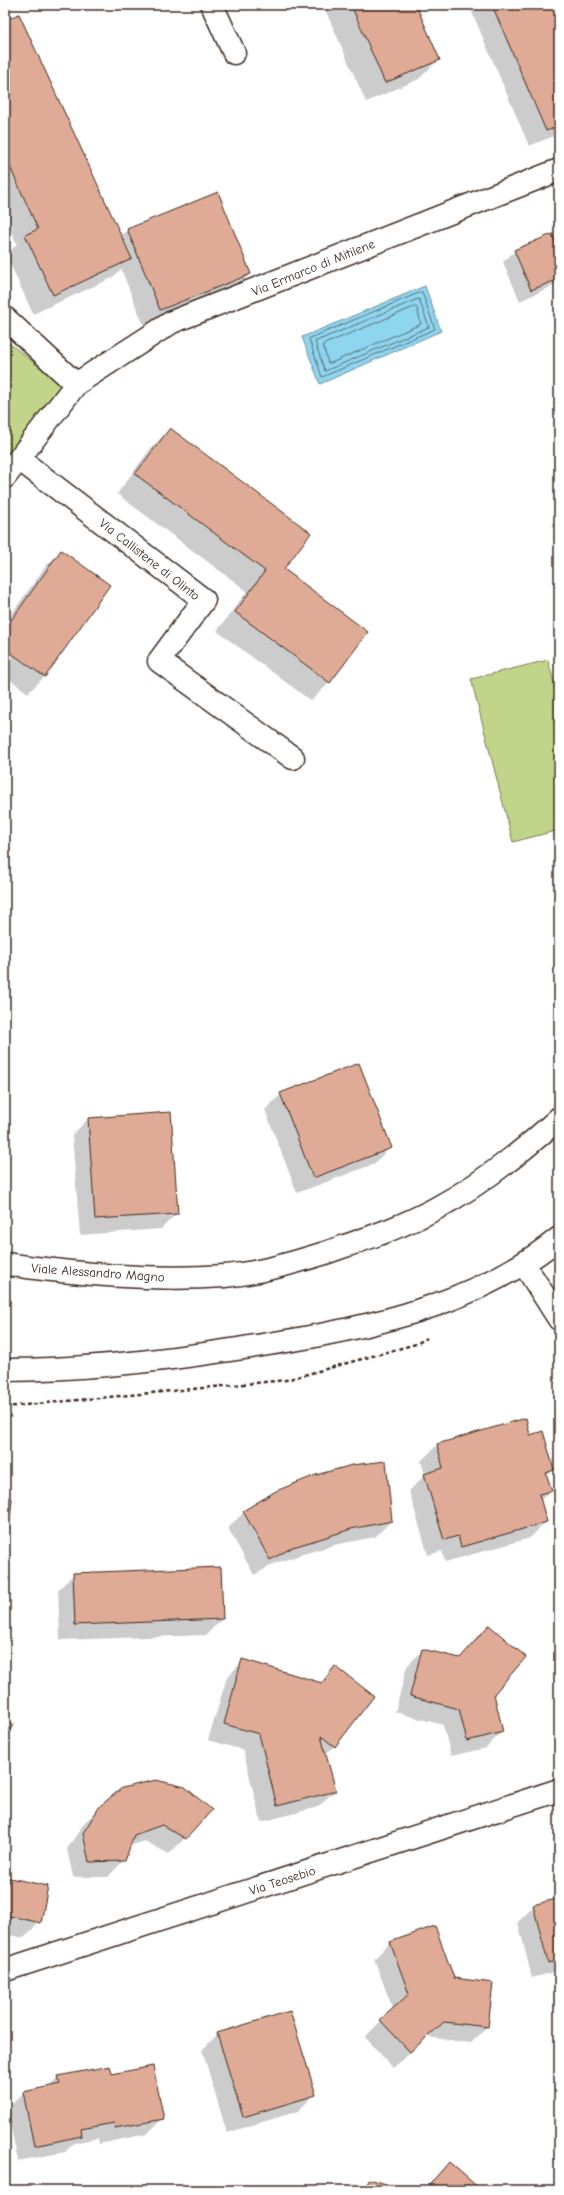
<svg xmlns="http://www.w3.org/2000/svg" width="564" height="2195" font-family="'Comic Neue',sans-serif">
<rect width="100%" height="100%" fill="#fff"/>
<filter id="ink" filterUnits="userSpaceOnUse"><feTurbulence type="fractalNoise" baseFrequency=".025" numOctaves="2"/><feDisplacementMap in="SourceGraphic" scale="8" xChannelSelector="R" yChannelSelector="G"/><feConvolveMatrix kernelMatrix="1 2 1 2 8 2 1 2 1" color-interpolation-filters="sRGB"/></filter>
<g filter="url(#ink)">
<path fill="#c0d48a" stroke="#7e7f54" d="M5,340L63,385L5,460Z
M548,660L559,702V830L513,842L471,679Z"/>
<path fill="#8ed5f0" stroke="#6d919c" d="M425,286L441,331L320,384L302,337Z"/>
<path fill="#0003" d="M323,5H414L438,60L419,79L366,102Z
M469,5H553L559,20V134L529,146Z
M5,21L120,237L127,230L217,194L250,274L234,290L144,326L121,269L112,278L33,314L6,255L17,244L5,217Z
M515,251L559,254V283L520,301L503,262Z
M170,429L283,569L330,682L311,701L217,631L247,591L117,494L151,448Z
M61,551L109,585L44,677L28,693L5,676V623L45,567Z
M281,1094L390,1147L374,1164L297,1193L265,1110Z
M88,1119L177,1213L161,1229L80,1235L72,1135Z
M525,1420L530,1436L553,1470L546,1477L550,1490L540,1501L546,1522L530,1538L445,1562L442,1551L428,1555L409,1491L425,1475L421,1461L437,1445Z
M244,1512L391,1521L375,1537L334,1545L303,1554L276,1563L254,1575L228,1528Z
M74,1574L222,1619L206,1635L60,1640L58,1590Z
M489,1627L493,1694L502,1732L486,1748L451,1756L443,1725L395,1712L407,1666L423,1650L459,1659Z
M243,1661L320,1683L335,1668L334,1746L325,1755L334,1791L318,1807L261,1822L243,1750L208,1740L227,1677Z
M122,1788L185,1838L169,1854L145,1841L129,1846L124,1860L108,1877H73L67,1849L84,1823Z
M5,1878L40,1922L24,1938L5,1934Z
M559,1899V1978L556,1979L554,1972L532,1978L518,1922L534,1906Z
M390,1943L454,1979L487,2027L471,2043L427,2037L393,2068L365,2037L393,2009L374,1959Z
M218,2034L314,2095L298,2111L227,2133L202,2050Z
M111,2075L163,2118L147,2134L99,2144L98,2138L74,2143L65,2152L18,2161L7,2109L23,2093L48,2088L59,2077Z
M449,2163L478,2190H424Z
M369,2180L404,2190H359Z"/>
<g fill="none" stroke-linecap="round" stroke-linejoin="round">
<path stroke="#5c6e72" stroke-width="1" d="M422,292L435,329L322,377L309,339Z
M419,299L429,327L325,371L315,342Z
M415,307L417,308L421,324L331,363H328L323,345Z"/>
</g>
<path fill="#e0ab96" stroke="#3b2a1e" d="M351,5H416L440,60L385,83Z
M492,5H554L559,17V126L546,131Z
M19,14L132,259L53,295L25,235L38,229L5,156V20Z
M218,192L251,274L160,310L127,229Z
M552,234L559,251V279L531,290L514,250Z
M170,428L311,533L284,569L368,632L330,683L235,612L265,571L135,474Z
M61,550L110,585L45,677L5,649V629Z
M359,1063L392,1148L313,1178L280,1093Z
M171,1112L178,1214L95,1219L88,1118Z
M526,1418L530,1435L543,1431L554,1470L546,1473L552,1491L539,1494L547,1522L461,1547L458,1536L444,1540L424,1474L443,1468L437,1444Z
M386,1461L392,1521L351,1529L320,1539L293,1547L270,1560L243,1511L276,1491L316,1475L352,1465Z
M5,1499H12L5,1574Z
M221,1567L223,1619L75,1625L73,1573Z
M489,1625L526,1657L494,1694L503,1732L467,1741L459,1709L410,1696L422,1649L460,1658Z
M242,1659L322,1683L335,1666L374,1696L335,1747L321,1736L336,1791L277,1806L259,1734L224,1724Z
M5,1720L13,1725L5,1738Z
M156,1780L185,1787L212,1810L186,1839L162,1825L134,1835L125,1861L89,1862L83,1833L100,1806L122,1788Z
M5,1877L48,1886L41,1923L5,1915Z
M559,1898V1960L548,1963L533,1905Z
M435,1926L454,1978L493,1983L488,2027L444,2022L410,2052L380,2020L409,1994L390,1942Z
M290,2011L316,2095L243,2117L217,2033Z
M110,2066L112,2074L153,2066L164,2119L115,2128L114,2123L81,2129L82,2136L34,2146L23,2092L60,2084L58,2076Z
M449,2162L480,2189L479,2190H425Z
M369,2179L407,2190H366Z"/>
<g fill="none" stroke-linecap="round" stroke-linejoin="round">
<g stroke="#3b2a1e" stroke-width="25">
<path id="street" d="M212,5L234,53
M5,318L76,384
M19,459L204,600L159,661L293,758
M5,477L76,384L172,322L559,170
M5,1264C78,1274 151,1281 225,1276C259,1273 293,1263 325,1253C362,1240 400,1228 435,1209C480,1185 521,1153 559,1118
M524,1264L559,1319
M5,1370C83,1370 160,1361 237,1349C348,1332 469,1311 559,1238
M5,1970L559,1790"/>
</g>
<path stroke="#3b2a1e" stroke-width="2.5" stroke-dasharray="4 3" stroke-linecap="butt" d="M5,1407L286,1380L416,1344L427,1338"/>
<use href="#street" stroke="#fff" stroke-width="22"/>
</g>
</g>
<g text-anchor="middle" stroke-width="3" stroke-linejoin="round" paint-order="stroke">
<g font-size="13" fill="#3b2a1e" stroke="#fff">
<text transform="translate(313 267) rotate(-22)" y="5">Via Ermarco di Mitilene</text>
<text transform="translate(150 559) rotate(38)" y="5">Via Callistene di Olinto</text>
<text transform="translate(98 1272) rotate(4)" y="5">Viale Alessandro Magno</text>
<text transform="translate(282 1880) rotate(-18)" y="5">Via Teosebio</text>
</g>
</g>
<rect width="564" height="2195" fill="none" stroke="#fff" stroke-width="20"/>
<rect x="10" y="10" width="544" height="2175" fill="none" stroke="#3b2a1e" stroke-width="1.5" filter="url(#ink)"/>
</svg>
